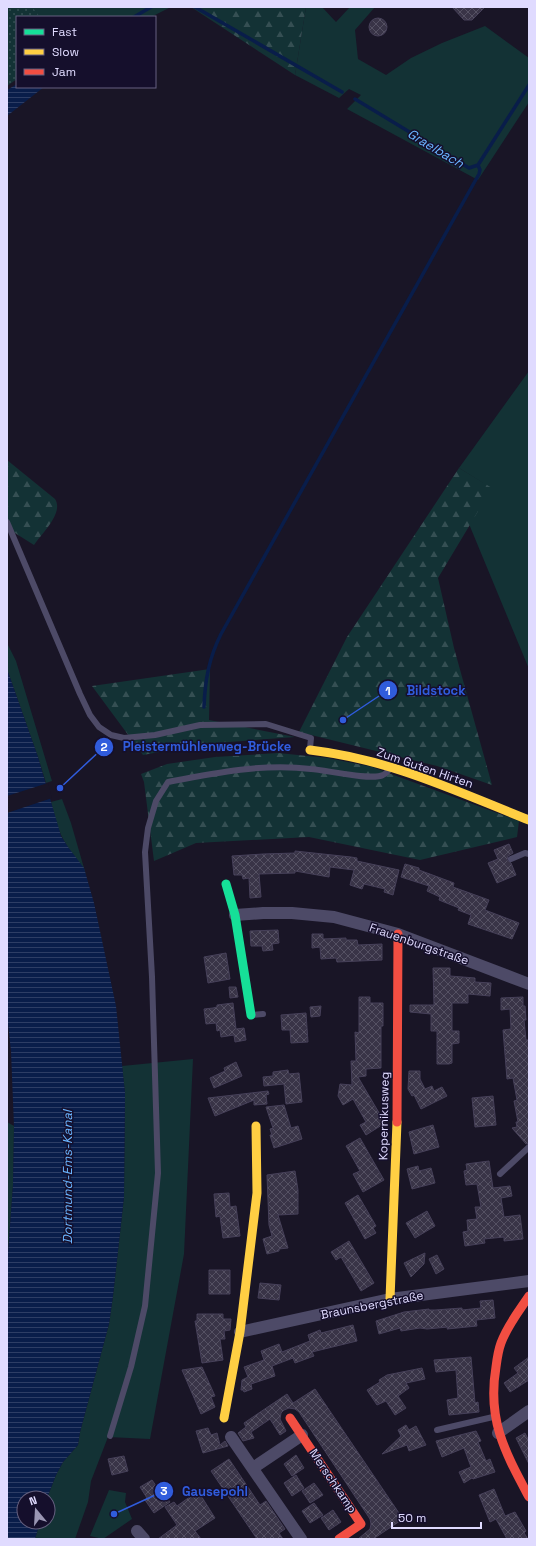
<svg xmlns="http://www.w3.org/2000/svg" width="536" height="1546" font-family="'Space Grotesk',sans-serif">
<defs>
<pattern id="forest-firs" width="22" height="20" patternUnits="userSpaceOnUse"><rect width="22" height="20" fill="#133235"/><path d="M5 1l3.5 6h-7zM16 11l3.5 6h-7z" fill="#354f53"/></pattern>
<pattern id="garden-dots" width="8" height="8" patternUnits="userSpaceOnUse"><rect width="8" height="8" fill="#133235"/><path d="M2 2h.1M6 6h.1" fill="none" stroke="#354f53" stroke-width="1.8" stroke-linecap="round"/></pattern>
<pattern id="water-rules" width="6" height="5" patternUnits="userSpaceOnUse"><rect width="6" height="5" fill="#091d4a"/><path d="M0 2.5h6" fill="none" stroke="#2d3d65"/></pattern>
<pattern id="building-cross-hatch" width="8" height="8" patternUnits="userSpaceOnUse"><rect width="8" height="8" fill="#393447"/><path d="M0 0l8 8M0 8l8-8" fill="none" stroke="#555163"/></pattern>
</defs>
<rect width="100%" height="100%" fill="#191526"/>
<path fill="#133235" d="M30,7H171L151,17H37Z
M306,7H322L336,22L350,7H375L355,30L358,59L386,75L411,58L442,43L485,26L529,58V102L478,180L347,109L361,95L349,89L339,98L295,75Z
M529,371V669L464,512L483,483L459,468Z
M7,643L16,661L52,781L46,783L38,757L7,669Z
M62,799L71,823L86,875C82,863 72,855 66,844C58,832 55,816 51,802Z
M193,1059L184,1254L150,1439L108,1437L91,1481L88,1502L75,1539H35L40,1522H48L47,1498L56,1475L63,1462L78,1445L80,1432L109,1324L113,1296L124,1197L125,1093L122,1066Z
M7,1122L14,1126L13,1185L7,1266Z
M109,1490L126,1493L125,1502L132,1519L103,1539L90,1536Z"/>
<path fill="url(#forest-firs)" d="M191,7H306L295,75Z
M7,460L55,499C64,513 42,533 34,545L7,528Z
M459,468L492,488L438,578L454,648L492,785L437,766L299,732L347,637Z
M210,669L209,720L295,737L202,744L143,755L92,686Z
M278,753L328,758L372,767L519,821L517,837L420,860L309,837L196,843L154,861L144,782L141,774L167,764L215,757Z"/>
<path fill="url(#garden-dots)" d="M7,7H32L40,17H17V79L7,86Z"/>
<path fill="url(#water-rules)" d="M17,84V87H44L7,116V90Z
M7,669L38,757L61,836L68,847L84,868L94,903L116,1006L125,1093L124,1197L113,1296L109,1324L80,1432L78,1445L63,1462L56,1475L47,1498H24V1522H40L35,1539H7V1266L13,1185L14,1126L11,1051L7,1015Z"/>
<path fill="#191526" d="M48,783L52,798L7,813V796Z"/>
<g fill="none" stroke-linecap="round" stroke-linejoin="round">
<path stroke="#091d4a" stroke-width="3.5" d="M195,7L342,92
M134,17L151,7
M355,99L469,168L478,165L529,85
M204,707C205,680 209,658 221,634L479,174L480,170L478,165"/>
</g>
<path fill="url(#building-cross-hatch)" stroke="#464059" d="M452,7H485L472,20H464Z
M369 27a9 9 0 1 1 18 0a9 9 0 1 1-18 0Z
M509,844L513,853L508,856L507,860L511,863L516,875L497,883L488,863L498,859L494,850Z
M295,851L351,857L357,858V861L399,870L393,895L384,892L385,889L364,884L362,889L350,885L354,870L330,867L329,877L295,871V873L259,874L261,897L250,898L249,878L243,879L242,875H234L232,856L263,854L295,853Z
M405,864L419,868V870L454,883L453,887L489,900L485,910L519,923L512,939L468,924L471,915L458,910L459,908L439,900L440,897L427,891L429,886L401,877Z
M278,930L279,943L272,944L273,950L263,951L262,946H251L250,931Z
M312,934H323V939L346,938V940H357L358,945L382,944V960L337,962L336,958L321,959L320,947L312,948Z
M226,953L230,979L208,983L204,957Z
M433,968H450V976L475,978V982L491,983L490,996L468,994V1003H452V1031H459V1043L452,1044V1063L449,1064H437V1031H431V1014L410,1012V1005H434Z
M229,987H236L238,997L230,998Z
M359,997H370V1003H383V1026H381V1068L366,1069V1076L358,1077L385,1123L366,1135L360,1125L366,1122L353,1099L343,1105L338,1096L340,1084L352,1085L351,1061H356L355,1032L359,1033Z
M523,997V1006H525L526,1020H524L526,1040H529V1143L526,1144L512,1128L517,1127L516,1122H518L514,1101L517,1100L513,1078L507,1079L503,1030L511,1029L510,1009L501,1010V998Z
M233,1003L236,1029L244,1028L246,1040L235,1042L234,1035L221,1037L220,1030L217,1031L216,1023L206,1024L204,1009L213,1008L217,1007V1005Z
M321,1006L320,1016L311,1017L310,1007Z
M306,1013L308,1042L291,1043L290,1030H282L281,1015Z
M236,1062L242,1076L214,1088L210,1078L225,1071L224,1068Z
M288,1070L289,1074L299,1073L302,1102L286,1104L284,1084L264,1086L263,1077L273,1076V1072Z
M409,1071H420V1079L425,1089L432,1086L434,1091L442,1087L447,1096L421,1109L414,1095L412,1096L408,1089Z
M268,1091L269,1094L266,1095L267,1104L254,1105V1100L215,1116L208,1098Z
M493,1096L496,1125L475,1127L472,1098Z
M284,1105L291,1128L298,1126L302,1139L274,1148L270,1135H272L270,1129L273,1128L266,1107Z
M433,1125L439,1147L414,1154L409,1132Z
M360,1138L384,1180L363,1192L353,1174L360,1171L346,1146Z
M489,1161L493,1188L510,1186L512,1196L501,1198L504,1217L520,1215L523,1239L504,1241V1237L484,1239L485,1243L465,1246L463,1232L468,1231L467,1220L477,1219L475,1207H481L477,1184L466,1185L464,1171L467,1170L466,1164Z
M418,1166L419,1171L431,1168L435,1183L412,1189L407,1169Z
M295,1171L298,1190V1214L278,1215L288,1248L279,1249V1251L267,1254L263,1239L272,1236L269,1225L267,1175Z
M229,1193L230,1207L236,1206L240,1236L223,1238L220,1216L216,1217L214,1194Z
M358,1195L376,1226L373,1228L376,1233L365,1239L345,1203Z
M427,1211L435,1226L415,1238L406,1223Z
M349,1241L374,1283L361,1291L341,1257L336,1260L331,1252Z
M425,1253L424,1264L411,1277L404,1263Z
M437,1255L444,1269L436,1274L429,1259Z
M209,1270H230V1294H209Z
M260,1283L281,1285L279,1300L258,1298Z
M493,1300L495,1318L476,1320L477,1326L447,1329L448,1327L427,1329L420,1328L401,1331L400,1328L379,1334L376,1321L404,1312L429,1309V1310H435L462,1308V1310L481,1308L480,1301Z
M197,1314H223V1319H231L230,1330L224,1331L225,1339H220L223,1360L202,1363L195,1321H197Z
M353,1325L357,1341L312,1352L314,1356L295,1363L293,1358L272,1366L275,1376L251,1384L252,1389L244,1392L243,1390H241L242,1380L248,1377L244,1367L264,1360L261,1351L279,1344L282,1352L310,1341L308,1335L320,1330L321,1333Z
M471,1357L475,1403L478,1402L479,1412L449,1415L447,1400L458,1398L456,1370L436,1372L434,1360Z
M529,1357V1380L510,1392L504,1383L518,1373L514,1368Z
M202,1367L215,1396L211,1397L215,1407L201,1414L182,1370Z
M422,1368L425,1379L406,1383L409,1388L398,1396L406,1408L395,1415L386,1401L377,1405L367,1390L380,1382L379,1380L387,1375Z
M315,1389L403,1519L373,1539H358L370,1529L371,1524L370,1519L299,1412L295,1409L289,1408L284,1410L281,1413L280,1419L286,1431L280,1435L270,1419L251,1432L254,1438L243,1441L238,1433L246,1427L244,1423L287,1394L293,1403Z
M406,1425L409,1430L416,1426L426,1445L409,1451L407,1445L382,1454L401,1436L398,1430Z
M208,1428L211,1435L217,1433L220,1445L225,1441L228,1446L203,1453L196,1431Z
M476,1431L481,1441L478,1442L486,1461L490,1459L495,1472L473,1479L472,1478L464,1483L459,1472L471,1467L464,1448L442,1457L436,1441Z
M525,1433L529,1441V1464L516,1438Z
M296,1455L304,1468L292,1476L284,1464Z
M124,1456L128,1471L112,1475L108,1459Z
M229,1459L260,1505L266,1501L285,1529L279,1533L283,1539H257L211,1471Z
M296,1475L304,1488L292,1496L284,1483Z
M152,1480L159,1490L161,1489L170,1502L154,1513L145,1500L147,1498L140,1487Z
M314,1483L323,1495L310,1503L302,1491Z
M494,1489L505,1516L515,1512L526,1531L524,1533L528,1539H507L496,1519L490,1522L479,1495Z
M198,1491L215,1518L195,1531L201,1539H158L177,1525L165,1507L174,1502L177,1506Z
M314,1503L323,1515L310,1523L302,1511Z
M333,1510L341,1522L329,1530L321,1518Z"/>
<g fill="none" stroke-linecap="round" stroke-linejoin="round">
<path stroke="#4d4a67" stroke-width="6" d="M7,522L80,694L90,715L99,727L111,735L124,738L155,735L200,725L266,724L311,738L310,748
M511,859L525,853L529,854
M252,1015L263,1014
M500,1174L529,1147
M437,1430L493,1417
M110,1436L131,1367L145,1306L158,1173L152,977L145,852L148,828L156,801L168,782C214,773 263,763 311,769C326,770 371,781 383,775C386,774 388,771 390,769"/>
<path stroke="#4d4a67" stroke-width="12" d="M235,915L263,913H292L334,917L398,934L529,984
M240,1332L390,1299L529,1281
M498,1433L529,1411
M231,1437L301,1539
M253,1468L302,1435
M137,1531L144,1539"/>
<path stroke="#16e098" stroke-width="9" d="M226,884L235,915L251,1015"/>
<path stroke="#ffcf43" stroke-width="9" d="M310,750C389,759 456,791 529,820
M390,1299L397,1122
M224,1418L240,1332L257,1193L256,1126"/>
<path stroke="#f24e42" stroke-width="9" d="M397,1122L398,934
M529,1296C519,1311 507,1326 501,1343C498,1351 497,1359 496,1367C487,1420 505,1452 529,1497
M290,1418L361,1524L339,1539"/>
</g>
<g text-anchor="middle" stroke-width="3" stroke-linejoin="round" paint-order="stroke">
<g font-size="12" fill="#e0dbff" stroke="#150f2c">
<text transform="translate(425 768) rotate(19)" y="4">Zum Guten Hirten</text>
<text transform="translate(419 944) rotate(19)" y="4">Frauenburgstraße</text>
<text transform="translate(384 1116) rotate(-89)" y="4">Kopernikusweg</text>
<text transform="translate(372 1305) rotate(-11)" y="4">Braunsbergstraße</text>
<text transform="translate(333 1481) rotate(56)" y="4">Merschkamp</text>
</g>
<g font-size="13" font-style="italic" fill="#69b4ff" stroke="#150f2c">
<text transform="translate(436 148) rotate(31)" y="5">Graelbach</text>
<text transform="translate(67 1177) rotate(-90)" y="5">Dortmund-Ems-Kanal</text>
</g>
</g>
<path fill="none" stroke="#305cdc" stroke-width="1.5" d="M343 720L388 690M60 788L104 747M114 1514L164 1491"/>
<g fill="#305cdc" stroke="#150f2c" stroke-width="1.5">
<circle cx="343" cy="720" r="4"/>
<circle cx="60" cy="788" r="4"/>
<circle cx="114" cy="1514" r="4"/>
<circle cx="388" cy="690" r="10"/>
<circle cx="104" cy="747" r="10"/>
<circle cx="164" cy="1491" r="10"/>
</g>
<g font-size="12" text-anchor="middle" font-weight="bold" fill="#fff">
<text x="388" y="695">1</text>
<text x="104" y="751">2</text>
<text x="164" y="1495">3</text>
</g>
<g font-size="13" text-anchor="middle" font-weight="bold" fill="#305cdc" stroke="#150f2c" stroke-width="3" stroke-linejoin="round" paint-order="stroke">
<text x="436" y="695">Bildstock</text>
<text x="207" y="751">Pleistermühlenweg-Brücke</text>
<text x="215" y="1496">Gausepohl</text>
</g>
<rect width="536" height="1546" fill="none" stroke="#e0dbff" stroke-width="16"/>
<rect x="16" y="16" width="140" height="72" fill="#150f2c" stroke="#666180"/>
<rect x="24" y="29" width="20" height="6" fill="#16e098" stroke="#666180"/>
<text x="52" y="36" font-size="12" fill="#e0dbff">Fast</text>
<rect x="24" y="49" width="20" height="6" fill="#ffcf43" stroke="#666180"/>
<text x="52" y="56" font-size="12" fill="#e0dbff">Slow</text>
<rect x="24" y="69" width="20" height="6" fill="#f24e42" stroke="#666180"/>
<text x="52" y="76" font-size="12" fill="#e0dbff">Jam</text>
<g transform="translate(36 1510) rotate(342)"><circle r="19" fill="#150f2c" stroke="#666180"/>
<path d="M0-3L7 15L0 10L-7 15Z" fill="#9a96b3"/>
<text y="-6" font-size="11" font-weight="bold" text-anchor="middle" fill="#e0dbff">N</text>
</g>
<path d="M392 1522v6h89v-6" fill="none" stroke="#e0dbff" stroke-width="2"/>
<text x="398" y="1522" font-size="12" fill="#e0dbff" stroke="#150f2c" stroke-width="3" paint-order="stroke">50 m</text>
</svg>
